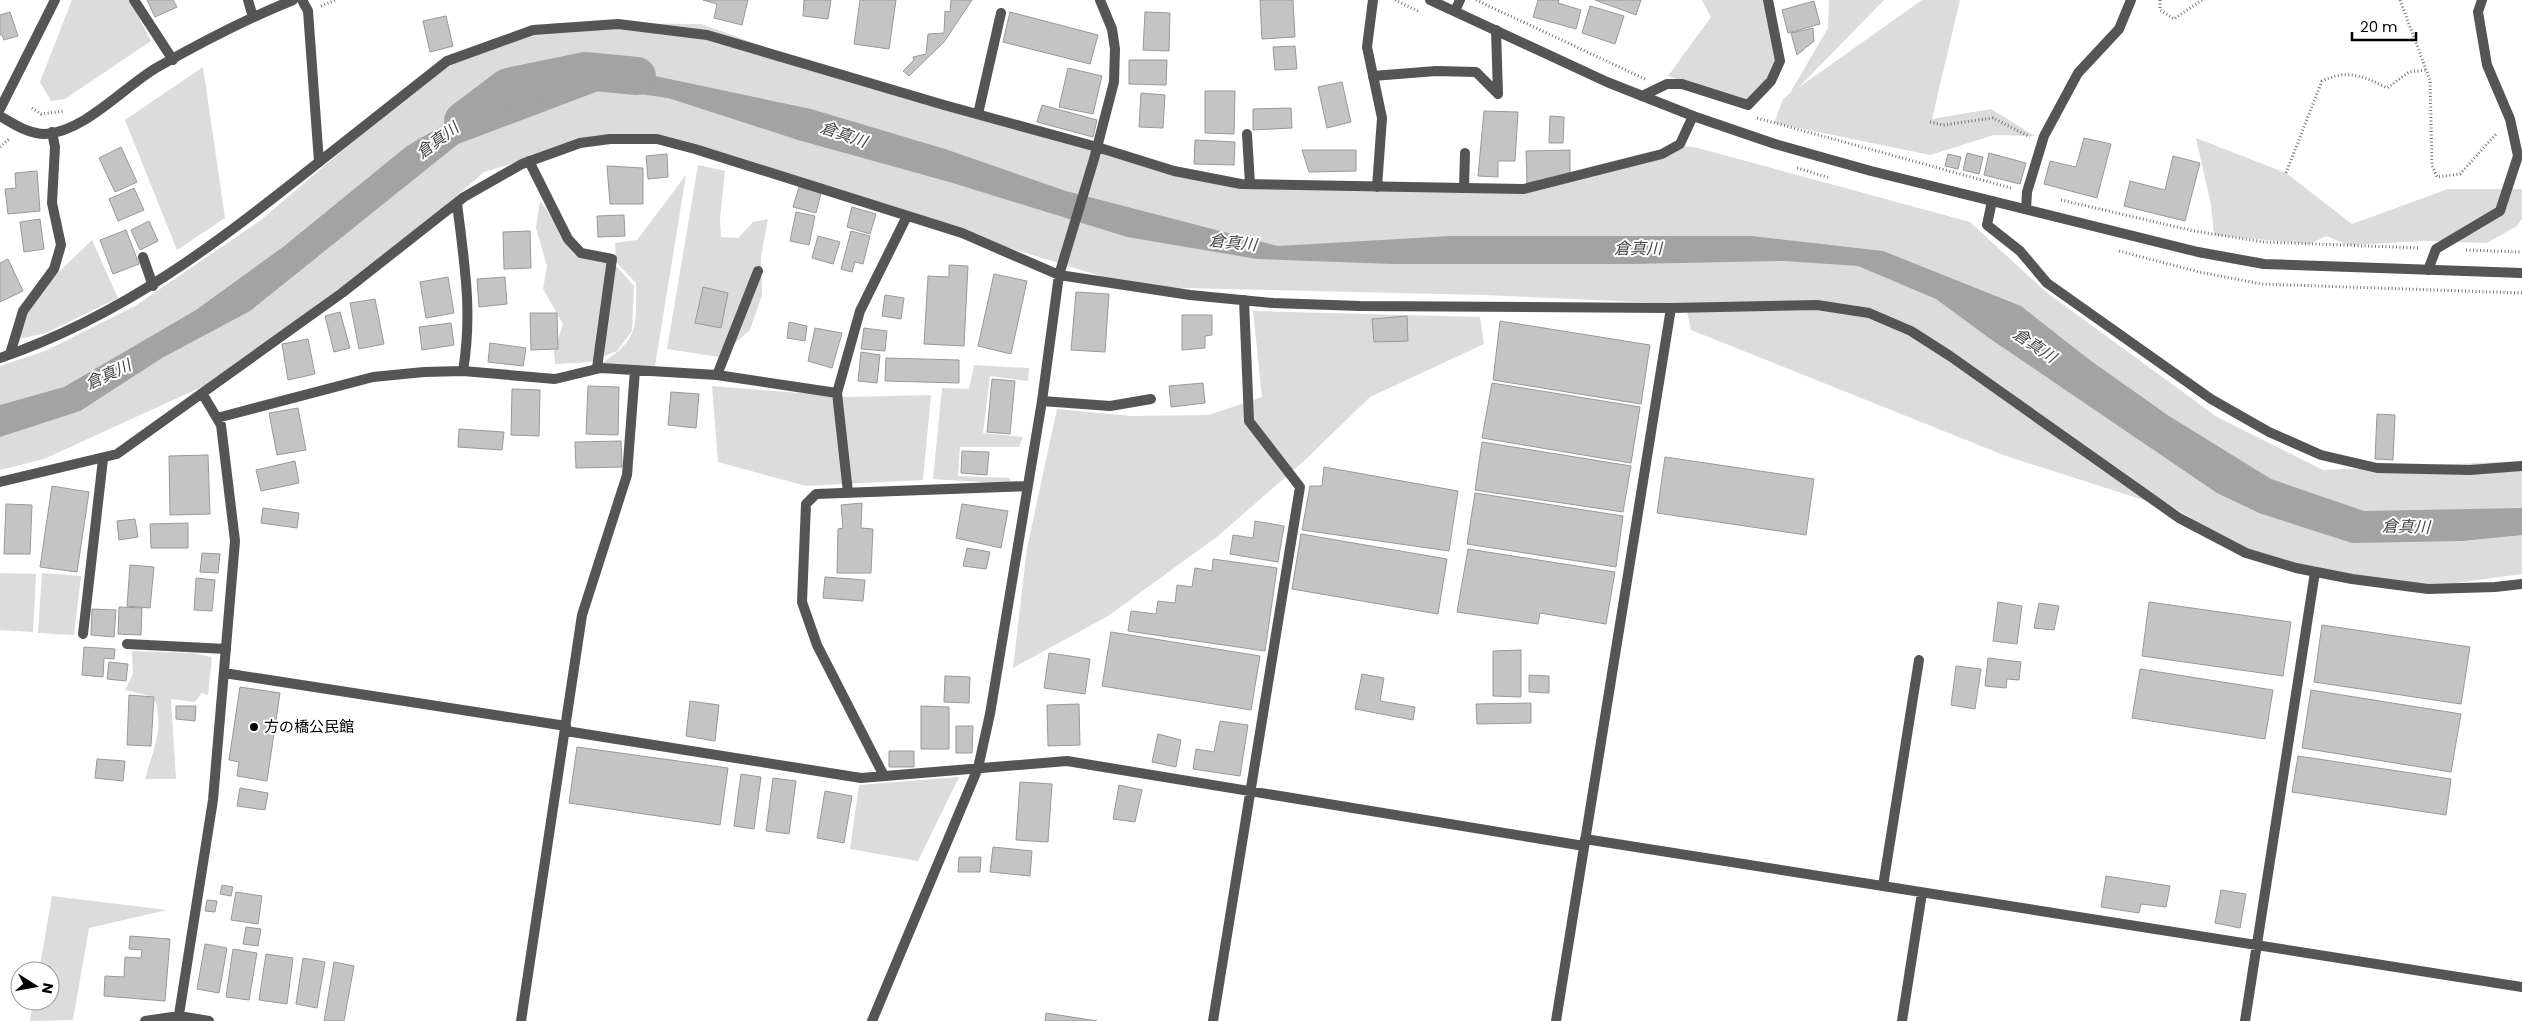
<svg xmlns="http://www.w3.org/2000/svg" width="2522" height="1021" font-family="Poppins,'Noto Sans JP',sans-serif">
<rect width="100%" height="100%" fill="#fff"/>
<path fill="#dcdcdc" d="M72,0H130L151,41L65,99L51,101L40,82Z
M1702,0H1768L1780,61L1748,105L1668,76L1711,17Z
M1829,0H1884L1798,88L1922,0H1960L1932,119L1991,109L2035,136L1994,135L1930,155L1774,123L1783,99L1790,93L1828,28Z
M557,23L701,24L864,82L1174,171L1241,184L1524,189L1677,146L1694,147L1970,222L2046,292L2217,417L2323,470L2522,461V574L2420,588L2246,553L2100,461L2162,506L2006,456L1691,330L1686,307L1723,306L1485,295L1136,287L657,139L580,143L484,172L378,264L219,379L44,459L0,470V366L45,351L135,306L261,220L447,61Z
M203,67L225,218L177,250L125,120Z
M2196,138L2286,173L2352,224L2448,189H2522V219L2517,226L2487,243L2424,241L2348,245L2326,236L2310,244L2214,235L2211,205Z
M698,165L725,171L720,219L721,237L738,238L753,222L768,219L761,256L762,295L750,330L719,357L667,349Z
M686,175L655,366L599,365C640,339 636,328 636,283L616,262L615,243L637,240Z
M540,201L568,239L588,254L617,267L634,286L632,331L617,351L590,362L555,364L554,352L563,324L543,289L547,266L536,228Z
M92,240L118,298L46,333L18,339L32,298Z
M1253,311L1480,317L1484,344L1370,397L1305,460L1218,536L1108,616L1013,668L1027,548L1057,409L1131,416L1209,415L1262,397Z
M974,365L1029,368L1028,381L990,376L983,433L1023,437L1019,447H960L958,476L1010,478V484L933,479L942,388L969,389Z
M712,386L850,397L931,395L923,480L806,486L718,462Z
M0,573L36,574L33,632L0,630Z
M42,573L81,576L74,635L38,633Z
M132,651L192,653L212,657L208,695L202,693L195,702L171,699L176,779H145C153,750 165,727 154,697L125,690L133,674Z
M959,777L918,861L850,849L859,785Z
M52,896L167,910L89,928L73,1020L30,1021L33,1001H50V971H39Z"/>
<path fill="#a3a3a3" d="M585,71L655,76L811,109L945,149L1066,191L1278,246L1450,236H1752L1883,251L2021,306L2091,361L2169,416L2271,479L2364,511L2522,508V535L2462,541L2352,543L2259,513L2217,493L1989,338L1936,299L1858,266L1784,261L1631,264H1393L1257,259L1127,237L953,183L798,140L668,98L604,89L458,144L250,311L162,358L80,411L0,437V405L64,387L196,310L283,247L407,146L503,91Z"/>
<g fill="none" stroke-linecap="round" stroke-linejoin="round">
<path stroke="#a3a3a3" stroke-width="38" d="M463,121L508,87L585,71L637,76"/>
</g>
<path fill="#c4c4c4" stroke="#999" d="M147,0H173L177,7L155,17Z
M703,0H748L742,25L714,18L717,4Z
M804,0H831L828,19L803,16Z
M860,0H896L889,49L854,44Z
M951,0H972L944,42L909,76L903,71L914,60L913,57L926,54L928,34L944,33L945,11L950,12Z
M1260,0H1293L1295,37L1262,39Z
M1538,0H1559L1558,3L1581,10L1576,29L1533,17Z
M1595,0H1641L1636,15Z
M1814,1L1820,24L1788,33L1782,10Z
M1590,6L1624,16L1615,44L1582,33Z
M10,12L18,36L4,40L2,35H0V15Z
M1010,12L1098,35L1090,64L1003,42Z
M1145,12L1170,13L1169,51L1143,50Z
M446,16L453,46L430,52L423,21Z
M1813,28L1814,41L1797,55L1791,33Z
M1295,46L1297,69L1275,70L1273,47Z
M1129,60H1167L1166,85L1129,84Z
M1068,68L1102,76L1093,114L1059,107Z
M1342,82L1351,122L1327,128L1318,87Z
M1205,91H1235L1234,134L1205,133Z
M1141,93L1165,95L1163,128L1139,127Z
M1042,105L1097,120L1093,137L1037,122Z
M1291,108L1292,128L1253,130V109Z
M1484,111L1518,112L1515,161H1498V177L1478,176Z
M1550,116L1564,117L1563,143H1549Z
M2084,138L2111,144L2097,198L2044,184L2050,161L2076,167Z
M1195,140L1235,142L1234,165L1194,164Z
M121,147L137,182L115,192L99,158Z
M1302,150H1356V171L1309,172Z
M1570,150V175L1527,183L1526,151Z
M1967,153L1983,157L1979,174L1963,170Z
M1989,153L2026,163L2020,184L1984,175Z
M667,154L668,177L648,179L646,156Z
M1948,154L1961,157L1958,169L1945,166Z
M2173,156L2200,163L2185,221L2124,206L2130,181L2165,190Z
M607,166L643,168V204H610Z
M37,171L40,211L8,214L5,189L16,188L15,173Z
M799,187L821,193L816,213L793,207Z
M134,188L144,210L118,221L109,199Z
M852,207L876,214L870,234L847,227Z
M796,212L815,216L809,245L790,241Z
M624,215L625,236L598,237L597,216Z
M40,219L44,249L24,252L20,222Z
M149,221L158,241L140,250L131,230Z
M126,230L139,264L113,274L100,240Z
M530,231L531,268L504,269L503,232Z
M851,231L870,236L863,264L855,262L852,272L841,269Z
M818,236L840,242L833,264L812,258Z
M8,259L23,291L0,302V263Z
M949,265L968,266L964,346L924,344L928,276L949,277Z
M994,274L1027,281L1011,354L978,346Z
M448,277L454,313L426,318L420,282Z
M505,277L507,304L479,307L477,279Z
M703,287L728,293L721,328L695,323Z
M1076,292L1109,294L1105,352L1071,350Z
M885,295L904,298L901,319L882,316Z
M375,299L384,344L359,349L350,303Z
M340,312L350,348L334,352L325,316Z
M530,313H557L558,349L531,350Z
M1182,315H1212V335L1205,336V348L1182,350Z
M1407,316L1408,341L1374,342L1372,319Z
M1500,321L1650,345L1641,404L1493,380Z
M789,322L807,326L805,341L787,338Z
M451,323L454,345L422,350L419,327Z
M815,328L842,333L832,368L808,361Z
M864,328L887,331L885,351L861,349Z
M308,339L315,374L288,380L282,344Z
M490,343L526,348L523,366L488,362Z
M861,352L880,355L877,383L858,381Z
M886,358L959,360V383L885,381Z
M992,379L1015,381L1010,434L987,432Z
M1203,383L1205,403L1171,407L1169,386Z
M1492,383L1640,407L1631,463L1482,438Z
M588,386L619,387L618,435L586,434Z
M512,389L540,390L539,436L511,435Z
M671,392L699,394L696,428L668,425Z
M298,408L306,450L277,455L269,413Z
M2377,414L2395,415L2393,460L2375,459Z
M459,429L504,432L502,450L458,447Z
M621,441L622,467L576,468L575,442Z
M1482,442L1631,466L1623,512L1475,490Z
M962,451L989,452L987,475L961,473Z
M208,455L210,514L170,515L169,456Z
M1665,457L1814,479L1806,535L1657,513Z
M295,461L299,483L261,491L256,470Z
M1324,467L1458,491L1449,551L1302,530L1310,486H1322Z
M52,486L89,492L77,572L40,567Z
M1475,493L1623,516L1616,567L1467,544Z
M862,503L861,528L873,529L871,573H837L838,529L843,528L841,505Z
M6,504L32,505L30,554H4Z
M962,504L1008,511L1001,548L956,538Z
M263,508L299,513L297,528L261,523Z
M135,519L138,537L119,540L117,521Z
M1255,521L1284,526L1278,562L1230,554L1233,535L1253,538Z
M188,523V548H151L150,524Z
M1301,534L1447,559L1438,614L1292,589Z
M967,548L990,552L986,569L963,566Z
M1468,549L1615,572L1606,624L1540,613L1538,624L1457,612Z
M202,553L220,554L218,573L200,572Z
M1213,559L1277,568L1265,651L1128,631L1131,611L1156,614L1158,601L1175,603L1177,585L1192,587L1195,568L1212,571Z
M130,565L154,567L150,608L127,606Z
M825,577L865,580L863,601L823,598Z
M196,578L215,580L212,611L194,610Z
M1998,602L2022,606L2017,644L1993,641Z
M2149,602L2291,622L2283,676L2142,656Z
M2039,603L2059,606L2054,630L2034,628Z
M119,607L142,608L141,635L118,634Z
M92,609L116,610L114,637L91,635Z
M2322,625L2470,647L2461,704L2314,682Z
M1111,632L1260,656L1251,710L1102,686Z
M84,647L115,649L114,659L104,658L103,677L82,675Z
M1521,650V697L1493,696V651Z
M1049,653L1090,659L1085,694L1044,688Z
M1988,658L2021,662L2019,680L2007,679L2006,688L1985,686Z
M109,662L128,664L126,681L107,679Z
M1956,666L1981,669L1975,709L1951,705Z
M2140,669L2273,690L2265,739L2132,718Z
M1362,674L1384,678L1380,701L1415,707L1413,720L1355,709Z
M1529,675L1549,676V693L1529,692Z
M945,676L970,677L969,703L944,702Z
M240,687L280,693L267,781L237,776L239,762L229,760Z
M2311,690L2461,714L2451,772L2302,748Z
M129,695L154,697L151,746L127,745Z
M690,701L719,705L715,741L686,736Z
M1531,703V723L1477,724L1476,704Z
M1079,704L1080,745L1048,746L1047,705Z
M176,706H196L195,721L176,719Z
M921,706L949,707V749H921Z
M1220,721L1248,725L1240,776L1193,769L1196,749L1214,752Z
M956,726H973L972,753H956Z
M1158,734L1181,740L1176,767L1152,762Z
M577,747L728,768L720,825L569,803Z
M889,751H914V767H889Z
M2298,756L2451,779L2446,815L2292,792Z
M97,759L125,761L123,781L95,778Z
M741,774L761,777L754,829L734,826Z
M773,778L796,781L789,834L766,831Z
M1020,782L1052,784L1048,842L1016,840Z
M1119,785L1142,790L1135,822L1113,819Z
M240,788L268,793L265,810L237,806Z
M825,791L852,796L844,843L817,838Z
M993,847L1032,851L1030,876L990,872Z
M959,857H981L980,872H958Z
M2106,876L2170,886L2166,907L2141,904L2139,913L2101,907Z
M222,885L233,887L231,896L220,894Z
M2221,890L2246,894L2240,928L2215,923Z
M236,892L262,896L258,924L231,920Z
M207,900L217,901L215,912L205,911Z
M246,927L261,929L258,946L243,944Z
M130,936L170,939L165,1001L104,996L105,976L124,977L125,957L141,958L142,950L129,949Z
M205,944L227,948L219,993L197,989Z
M233,949L257,953L249,1000L226,997Z
M266,954L293,958L287,1004L259,1000Z
M303,958L325,962L317,1008L296,1004Z
M334,962L354,966L344,1021H324Z
M1046,1013L1097,1021H1045Z"/>
<g fill="none" stroke-linecap="round" stroke-linejoin="round">
<path stroke="#777" stroke-width="3" stroke-dasharray="1 2.5" stroke-linecap="butt" d="M1395,0L1418,11
M1476,0L1645,79
M2160,0V10L2174,19L2202,0
M2400,0L2430,80L2432,165L2437,177L2460,174L2497,133
M321,6L336,0
M32,108L41,114L65,111
M1757,118L2011,188
M1930,122L1943,125L1993,118L2030,137
M0,147L9,139
M1797,168L1830,178
M2286,173L2322,81C2347,69 2364,76 2387,88L2409,72L2426,70
M2061,200L2194,231L2264,242L2420,248
M2466,250L2522,252
M2119,251L2199,272L2262,284L2522,293"/>
<path stroke="#555" stroke-width="10" d="M134,0L173,60
M248,0L253,17
M302,0L308,11L319,162
M1455,11L1460,0
M1496,30L1498,94
M1373,76L1436,71L1476,72L1498,94
M978,114L1001,13
M1247,134L1250,184
M529,161L568,239L581,253L612,259L597,368
M319,162L447,61L533,30L618,24L707,35L944,105L1097,147
M1464,188L1465,153
M2026,209L2027,192L2044,136L2078,73L2119,29L2131,0
M143,257L153,286
M2428,270L2436,249L2500,211L2518,156L2510,119L2487,65L2478,12L2482,0
M10,354L23,311L54,269L61,245L52,203L55,147L52,132
M717,375L758,271
M1042,401L1110,406L1151,399
M83,634L103,459
M127,644L226,649"/>
<path stroke="#555" stroke-width="10" d="M1373,0L1367,47L1382,118L1377,187
M1642,96L1667,84H1682L1748,105L1771,81L1780,61L1768,0
M1097,147L1174,171L1241,184L1464,188L1524,189L1662,154L1680,144L1693,116
M1992,201L1987,225L2020,251L2047,283L2211,399L2269,432L2321,455L2377,468L2470,470L2522,466
M457,203C464,262 473,311 463,371
M0,358C125,315 217,243 319,162
M217,418L373,377L424,372L463,371L555,379L601,368L717,375L837,393
M0,482L117,454L342,293L464,197L522,164L580,143L610,139H657L695,149L962,233L1059,275L1190,295L1273,303L1360,306L1671,308L1817,305L1869,313L1911,331L1950,356L2179,518L2246,553L2296,568L2352,579L2428,589L2495,587L2522,584
M848,492L837,393L860,311L907,216
M224,673L566,726
M566,731L861,778L1067,761L1584,846
M884,776L817,645L802,602L806,504L816,494L1028,486
M1585,839L2522,987
M1883,886L1919,660
M145,1021L179,1016L209,1021
M178,1021L213,800L235,541L221,425L202,393
M521,1021L582,615L627,475L635,370
M872,1021L978,768L990,714L1042,401L1059,275L1094,159L1114,82L1115,49L1112,29L1100,0
M1213,1021L1300,487L1249,421L1244,300
M1556,1021L1671,308
M1902,1021L1922,893
M2245,1021L2315,572"/>
<path stroke="#555" stroke-width="10" d="M1430,0L1607,82L1693,116L1775,144L1871,171L2198,252L2264,264L2522,273
M0,109L55,0
M0,116C14,124 28,134 45,134C84,132 124,87 156,68C200,43 246,19 293,0"/>
</g>
<circle fill="#000" stroke="#fff" stroke-width="2" cx="254" cy="727" r="5"/>
<g text-anchor="middle" stroke-width="4" stroke-linejoin="round" paint-order="stroke">
<g font-size="15" fill="#000" stroke="#fff" text-anchor="start">
<text x="264" y="732">方の橋公民館</text>
</g>
<g font-size="16" font-style="italic" fill="#444" stroke="#fff">
<text transform="translate(844 134) rotate(19)" y="6">倉真川</text>
<text transform="translate(437 140) rotate(-37)" y="6">倉真川</text>
<text transform="translate(1233 242) rotate(6)" y="6">倉真川</text>
<text x="1638" y="254">倉真川</text>
<text transform="translate(2035 345) rotate(34)" y="6">倉真川</text>
<text transform="translate(108 374) rotate(-25)" y="6">倉真川</text>
<text transform="translate(2406 526) rotate(2)" y="6">倉真川</text>
</g>
</g>
<g transform="translate(35 986) rotate(101)"><circle r="24" fill="#ffffff" stroke="#999999"/>
<path d="M0-4L9 19L0 12L-9 19Z" fill="#000000"/>
<text y="-8" font-size="14" font-weight="bold" text-anchor="middle" fill="#000000">N</text>
</g>
<path d="M2352 32v8h64v-8" fill="none" stroke="#000000" stroke-width="2.5"/>
<text x="2360" y="32" font-size="15" fill="#000000" stroke="#ffffff" stroke-width="4" paint-order="stroke">20 m</text>
</svg>
